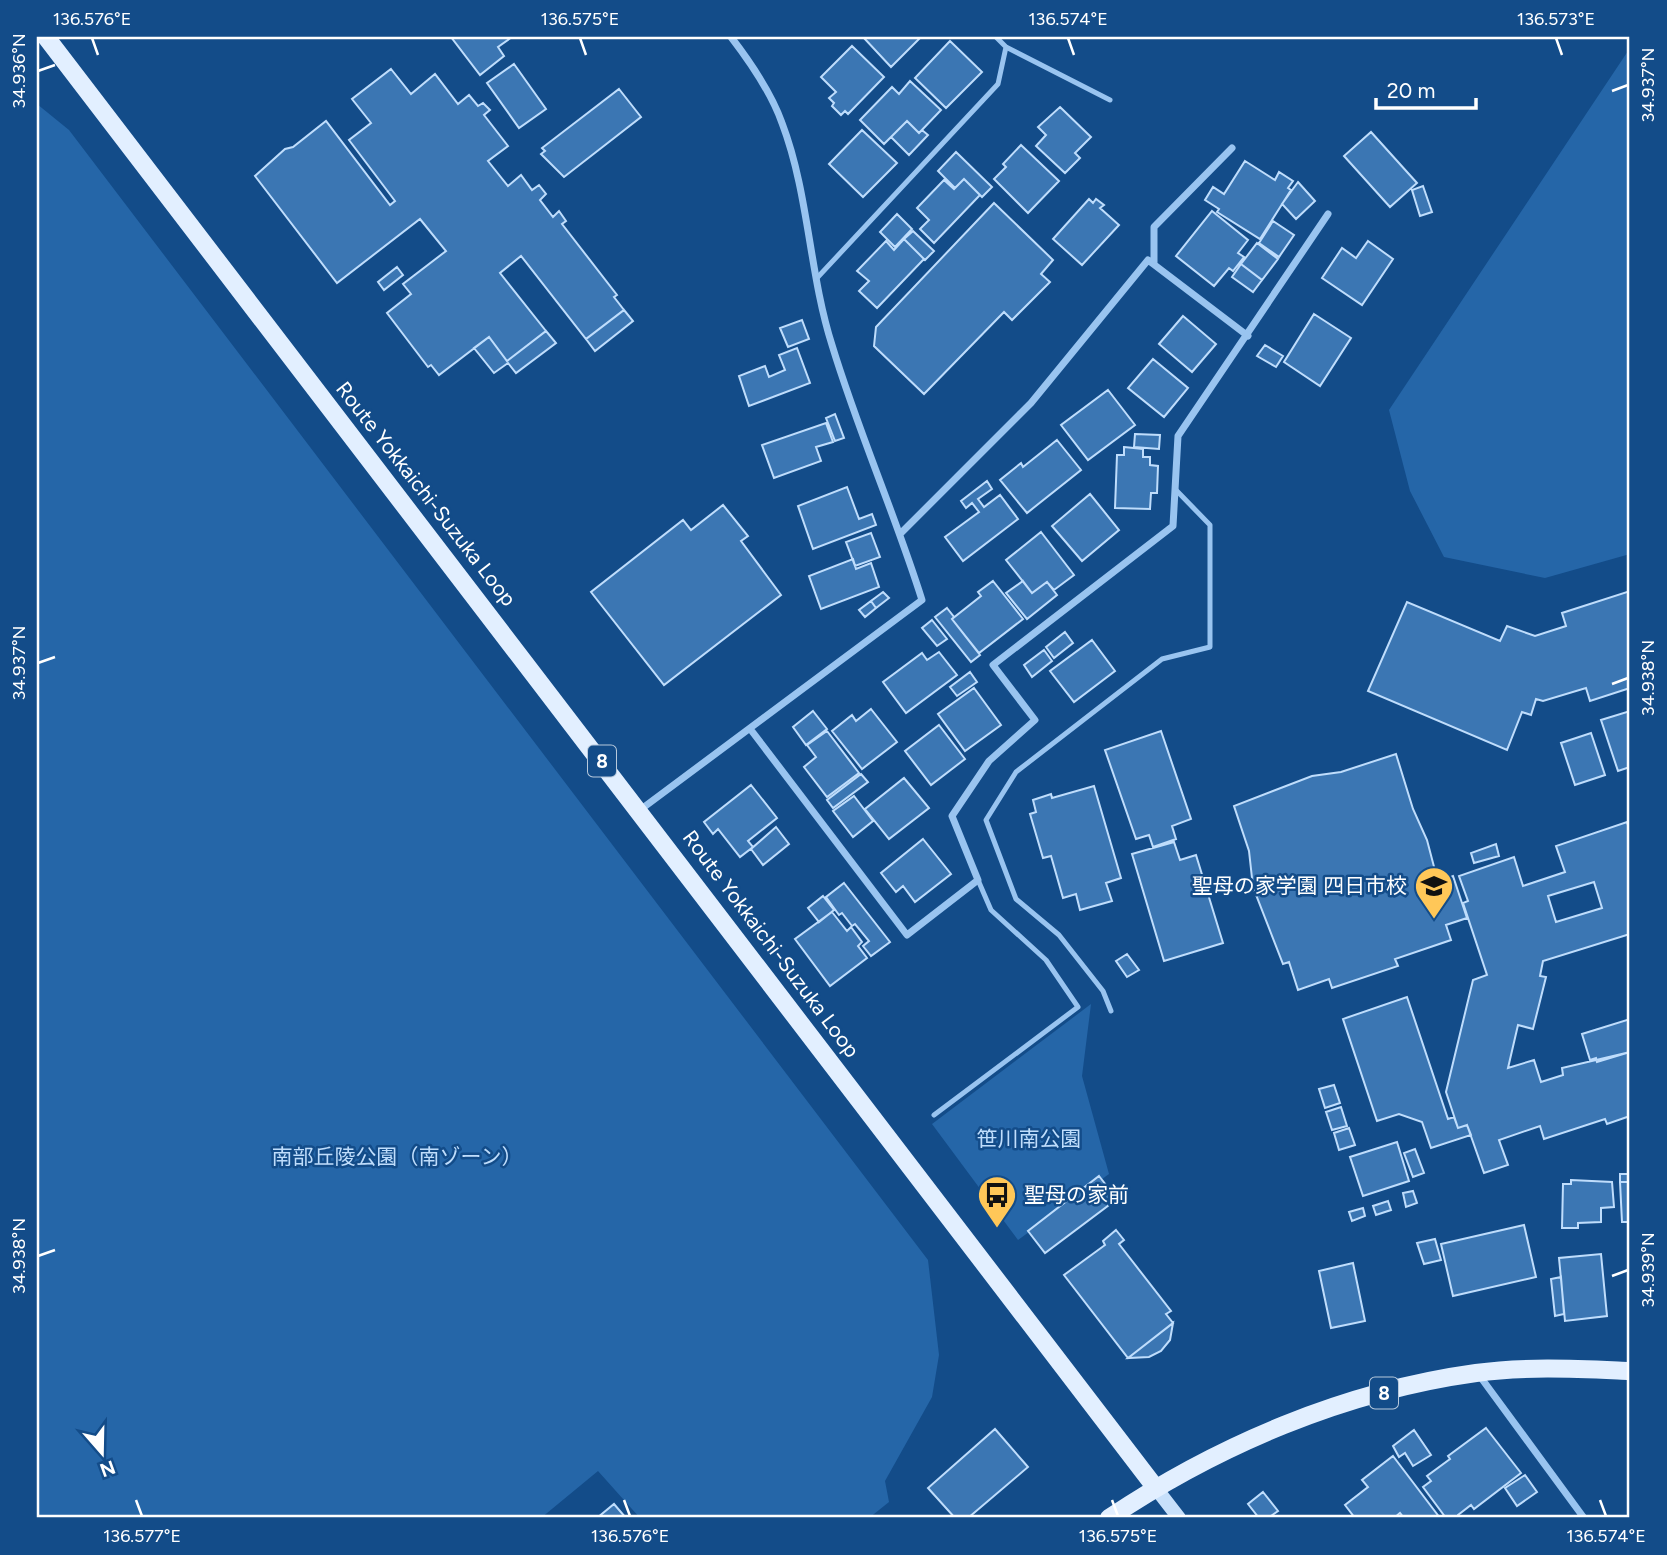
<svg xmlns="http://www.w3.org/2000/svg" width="1667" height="1555" font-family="Figtree,'Noto Sans JP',sans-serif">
<rect width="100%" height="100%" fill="#134c89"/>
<path fill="#2566a8" d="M1630,48V554L1545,578L1444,557L1410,491L1389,410Z
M37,104L69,130L928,1260L939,1355L932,1397L885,1481L889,1502L869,1518H640L598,1471L541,1518H37Z
M1091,1004L1082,1076L1109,1174L1018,1240L932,1124Z"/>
<path fill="#3b76b3" stroke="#bfddfc" stroke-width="2" fill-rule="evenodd" d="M451,37H512L498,47L504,56L480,75Z
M863,37H921L891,67Z
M950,41L982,72L946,108L915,78Z
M852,46L884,77L848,114L845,111L841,115L832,106L834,103L829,98L836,92L821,77Z
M514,64L546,109L519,128L487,83Z
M391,69L411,94L435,74L458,104L469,95L478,106L483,103L490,110L484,115L508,146L488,161L508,186L521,175L532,190L539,185L546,194L540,200L553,217L559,211L566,221L562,224L617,295L614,297L624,310L586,339L521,256L500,273L546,331L507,361L489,337L439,375L431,365L428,367L387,313L411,294L403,284L446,251L420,219L337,283L255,176L285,149L293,147L326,121L390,205L395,201L349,140L371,123L352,99Z
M910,81L941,110L919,133L907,121L884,144L860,120L892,87L899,94Z
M619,89L641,117L564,177L541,154L545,151L542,148Z
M1060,107L1091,137L1075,153L1080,158L1065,173L1036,146L1046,135L1038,127Z
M907,121L919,133L922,130L928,135L909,155L891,137Z
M862,130L897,163L863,197L829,164Z
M1371,132L1417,183L1390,207L1344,156Z
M1021,145L1059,181L1028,213L994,179L1006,167L1003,164Z
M956,152L992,187L982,197L964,179L955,188L938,171Z
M1245,161L1275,180L1279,172L1293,181L1288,188L1291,190L1260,239L1217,212L1219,209L1205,200L1213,187L1224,194Z
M964,179L980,195L934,243L920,229L929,220L917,208L944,180L954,189Z
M1298,182L1315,201L1296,219L1282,204Z
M1423,186L1432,212L1420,216L1412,190Z
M1089,199L1093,203L1096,199L1104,205L1100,208L1119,225L1082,265L1053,239Z
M994,203L1053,260L1041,274L1050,282L1012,320L1004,312L924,394L874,346L876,327Z
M1212,211L1248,240L1238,253L1244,257L1233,271L1229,268L1214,286L1176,256Z
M897,214L912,229L895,247L880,232Z
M1273,221L1294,235L1279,257L1259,243Z
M913,231L934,251L925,260L904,239Z
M904,239L924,259L877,308L859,291L869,281L857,271L886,241L894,250Z
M1368,241L1393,259L1362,305L1322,278L1342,248L1356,258Z
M1257,243L1278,259L1262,280L1241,264Z
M1241,264L1262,280L1253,292L1232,277Z
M397,267L403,275L384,290L378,282Z
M624,310L633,321L595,351L586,339Z
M1314,314L1351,338L1320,386L1284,362Z
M1183,316L1216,344L1192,372L1159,344Z
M802,320L809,339L788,347L780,328Z
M546,331L556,343L516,373L508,363L494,373L474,348L489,337L507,361Z
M1265,345L1283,356L1276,367L1257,356Z
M797,348L810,383L749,406L739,376L765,366L769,377L785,370L779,355Z
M1153,359L1188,388L1164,417L1128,388Z
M1108,390L1135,425L1088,460L1061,425Z
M835,414L844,438L835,441L826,418Z
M826,423L833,442L816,447L821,461L774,478L762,445Z
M1135,434L1160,435L1159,449L1134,447Z
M1057,440L1081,470L1027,513L1000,480L1021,463L1023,467Z
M1124,447L1143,449V457H1150V465L1158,466L1157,493H1151L1150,509L1115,508L1117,455H1124Z
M987,481L992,489L978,499L984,507L1000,495L1018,519L963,561L945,537L979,512L972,503L966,508L961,501Z
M847,487L859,519L872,514L876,525L813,549L798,506Z
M1090,494L1119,530L1082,561L1052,526Z
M723,505L748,536L741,541L781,595L664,685L591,592L683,520L691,530Z
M1041,532L1074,575L1054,590L1047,582L1032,593L1006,560Z
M871,533L880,557L855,566L846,542Z
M853,559L856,569L871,563L879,587L821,609L809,576Z
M993,581L1023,619L979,653L952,619L981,596L978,592Z
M1023,581L1032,593L1047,582L1057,595L1027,619L1006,593Z
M1630,591V688L1590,701L1586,688L1543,701L1536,699L1531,715L1522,712L1507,750L1368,691L1407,602L1500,641L1507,626L1535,636L1566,626L1562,613Z
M883,592L889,598L876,608L871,601Z
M871,601L876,608L865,617L859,610Z
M947,608L954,617L952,619L980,655L971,662L935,617Z
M932,620L947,639L937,646L922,628Z
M1065,632L1073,643L1054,658L1046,647Z
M1092,640L1115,671L1074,702L1050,671Z
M1044,650L1052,661L1032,677L1024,665Z
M939,652L957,675L906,713L883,682L922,653L927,660Z
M970,672L977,682L957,696L950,687Z
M974,688L1001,725L965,751L938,714Z
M871,709L897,742L862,769L832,731L852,715L856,721Z
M813,711L827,729L806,745L793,727Z
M1630,711V767L1618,771L1601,720Z
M939,725L965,759L931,785L905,751Z
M827,731L859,773L827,797L804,767L816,757L807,745Z
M1161,731L1191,819L1172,826L1176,839L1153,847L1149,835L1136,839L1105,750Z
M1591,733L1605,775L1575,785L1561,743Z
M1396,754L1413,809L1427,840L1438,882L1453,876L1467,918L1446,925L1451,940L1395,959L1398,966L1332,988L1329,979L1298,990L1289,962L1283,964L1253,887L1249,851L1234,806L1312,776L1341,772Z
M861,774L868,782L833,808L827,800Z
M904,778L929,808L889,839L865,809Z
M751,785L777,818L748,841L753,847L740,857L718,829L713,834L704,822Z
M1094,786L1121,878L1106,883L1112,901L1080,910L1076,894L1063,898L1051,856L1043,858L1030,814L1036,812L1033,800L1051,794L1052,798Z
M854,796L873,821L853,837L833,811Z
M1627,822L1630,832V934L1543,961L1540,976L1546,977L1533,1029L1518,1025L1508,1068L1534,1060L1541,1082L1563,1075L1562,1068L1630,1052V1116L1607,1124L1605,1119L1544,1139L1540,1126L1499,1140L1508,1165L1484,1173L1467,1125L1458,1128L1446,1092L1473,980L1487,975L1463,903L1468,901L1459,876L1514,857L1523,886L1565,872L1556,846ZM1594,882L1602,908L1556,922L1548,896Z
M776,827L789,844L763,865L751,849Z
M923,839L951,874L915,902L903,886L896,892L881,873Z
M1174,842L1180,860L1196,855L1223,943L1164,961L1132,854Z
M1496,844L1499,856L1474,863L1471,853Z
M844,883L890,942L871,956L863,946L869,941L855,924L852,926L842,913L839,915L826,897Z
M823,896L834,910L819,922L808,908Z
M832,912L847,931L851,927L862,942L858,946L867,958L830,986L795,939Z
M1127,954L1139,970L1127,977L1116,961Z
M1407,997L1448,1119L1454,1117L1458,1128L1467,1125L1471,1135L1431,1148L1422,1122L1399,1114L1377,1121L1343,1019Z
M1630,1019V1052L1597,1062L1596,1058L1590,1060L1582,1034Z
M1334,1085L1340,1103L1325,1108L1319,1089Z
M1341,1107L1347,1126L1332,1130L1326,1112Z
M1349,1128L1355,1145L1339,1150L1334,1133Z
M1397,1142L1409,1181L1363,1196L1350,1157Z
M1415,1149L1424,1173L1413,1177L1404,1153Z
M1620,1174H1630V1182H1620Z
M1099,1176L1117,1199L1045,1253L1028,1231Z
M1571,1180L1612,1182L1614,1207L1601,1208V1222L1578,1223V1228H1562L1563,1184H1571Z
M1620,1182H1630V1222H1622Z
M1413,1191L1417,1203L1406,1207L1403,1193Z
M1388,1201L1391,1210L1376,1215L1373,1206Z
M1363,1208L1365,1216L1352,1221L1349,1212Z
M1524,1225L1536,1277L1453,1296L1441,1244Z
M1116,1230L1124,1240L1119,1244L1171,1311L1166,1314L1173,1323L1128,1358L1064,1275L1105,1245L1103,1241Z
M1435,1239L1441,1260L1424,1264L1417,1243Z
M1601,1254L1607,1316L1565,1321L1559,1258Z
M1353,1263L1365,1321L1331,1328L1319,1271Z
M1561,1277L1564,1314L1555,1316L1551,1279Z
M1173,1323L1170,1340L1161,1351L1149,1357L1128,1358Z
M1486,1428L1521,1473L1474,1509L1471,1505L1458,1515V1518H1446L1423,1487L1431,1481L1427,1476L1450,1459L1448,1456Z
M995,1429L1028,1467L968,1518H955L928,1488Z
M1414,1430L1431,1455L1413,1466L1405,1453L1399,1457L1393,1446Z
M1393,1456L1440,1518H1404L1400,1513L1394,1518L1390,1516L1355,1518L1345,1505L1368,1487L1362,1480Z
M1525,1475L1537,1492L1517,1506L1505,1488Z
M1263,1492L1278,1511L1268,1518H1259L1248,1504Z
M614,1504L626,1518H597Z"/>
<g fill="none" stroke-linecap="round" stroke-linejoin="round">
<path stroke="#99c4f0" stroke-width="5" d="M996,37L1006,47L1110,100
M817,278L998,84L1006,47
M1111,1011L1103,991L1059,935L1016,899L986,820L1016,772L1162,659L1210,647V525L1175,489
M934,1115L1078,1007L1046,960L991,910L978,880"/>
<path stroke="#99c4f0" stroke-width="7" d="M1154,264V227L1232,148
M901,533L1031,403L1148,260L1248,336
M751,730L907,935L978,880L952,816L989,761L1035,720L993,665L1173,526L1178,436L1328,214
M640,810L922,600C895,514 858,431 832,345C809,273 809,194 782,123C771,92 751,63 731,37
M1479,1375L1584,1518"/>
<path stroke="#c7e0fb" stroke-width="14" d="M1155,1487L1179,1518"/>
<path stroke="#e2efff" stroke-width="18" d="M46,37L1155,1487
M1109,1518C1218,1445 1345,1391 1476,1373C1527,1366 1580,1369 1630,1371"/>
</g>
<path fill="none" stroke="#fff" stroke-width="2.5" d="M92,38L98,55M580,38L586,55M1068,38L1074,55M1556,38L1562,55M38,71L55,65M1612,91L1628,85M38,663L55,657M1612,684L1628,678M38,1256L55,1250M1612,1276L1628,1270M136,1500L142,1516M624,1500L630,1516M1112,1500L1118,1516M1600,1500L1606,1516"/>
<defs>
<g id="school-pin" transform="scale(2.0125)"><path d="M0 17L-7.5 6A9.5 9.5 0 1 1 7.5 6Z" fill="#ffc758" stroke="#134c89"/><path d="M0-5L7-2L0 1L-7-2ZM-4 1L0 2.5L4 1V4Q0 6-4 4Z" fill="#111"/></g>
<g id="bus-pin" transform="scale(2.0125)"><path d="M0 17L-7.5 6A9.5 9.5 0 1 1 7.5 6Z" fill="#ffc758" stroke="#134c89"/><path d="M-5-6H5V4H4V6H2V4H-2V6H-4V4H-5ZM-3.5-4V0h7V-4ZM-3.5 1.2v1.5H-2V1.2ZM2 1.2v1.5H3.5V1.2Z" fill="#111"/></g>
</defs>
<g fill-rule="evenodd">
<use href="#school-pin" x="1434" y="886"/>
<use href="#bus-pin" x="997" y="1195"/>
</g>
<g text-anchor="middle" stroke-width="5" stroke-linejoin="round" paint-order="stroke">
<g fill="#134c89" stroke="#b8c9dc" stroke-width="2">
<rect x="588" y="745.5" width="28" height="31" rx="5"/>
<rect x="1370" y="1377.5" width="28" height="31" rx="5"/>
</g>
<g font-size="19" font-weight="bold" fill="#fff">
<text x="602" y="768">8</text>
<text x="1384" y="1400">8</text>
</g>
<g font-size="21" fill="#fff" stroke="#134c89">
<text transform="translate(426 494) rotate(52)" y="7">Route Yokkaichi-Suzuka Loop</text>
<text transform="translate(771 944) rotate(53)" y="7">Route Yokkaichi-Suzuka Loop</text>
</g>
<g font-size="21" fill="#fff" stroke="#134c89" text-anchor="end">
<text x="1407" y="893">聖母の家学園 四日市校</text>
<text x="1024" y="1202" text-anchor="start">聖母の家前</text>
</g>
<g font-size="21" fill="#bfddfc" stroke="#134c89">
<text x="1029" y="1146">笹川南公園</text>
<text x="397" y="1164">南部丘陵公園（南ゾーン）</text>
</g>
</g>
<rect width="1667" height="1555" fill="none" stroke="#134c89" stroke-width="77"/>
<g transform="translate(102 1453) rotate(160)" stroke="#134c89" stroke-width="5" paint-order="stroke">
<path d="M0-5L12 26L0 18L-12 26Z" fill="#ffffff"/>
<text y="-10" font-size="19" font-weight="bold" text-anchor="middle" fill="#ffffff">N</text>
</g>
<path d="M1376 98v10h100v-10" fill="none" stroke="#ffffff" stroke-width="3.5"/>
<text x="1387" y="98" font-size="21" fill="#ffffff" stroke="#134c89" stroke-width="5" paint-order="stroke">20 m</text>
<rect x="38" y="38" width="1590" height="1478" fill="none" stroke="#fff" stroke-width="2.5"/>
<g font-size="18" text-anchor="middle" fill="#fff">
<text x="92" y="25">136.576°E</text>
<text x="580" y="25">136.575°E</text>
<text x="1068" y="25">136.574°E</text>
<text x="1556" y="25">136.573°E</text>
<text transform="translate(19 71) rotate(-90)" y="6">34.936°N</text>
<text transform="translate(1648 85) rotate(-90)" y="6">34.937°N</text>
<text transform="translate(19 663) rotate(-90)" y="6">34.937°N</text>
<text transform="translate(1648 678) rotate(-90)" y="6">34.938°N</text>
<text transform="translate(19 1256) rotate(-90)" y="6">34.938°N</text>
<text transform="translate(1648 1270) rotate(-90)" y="6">34.939°N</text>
<text x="142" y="1542">136.577°E</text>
<text x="630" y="1542">136.576°E</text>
<text x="1118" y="1542">136.575°E</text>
<text x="1606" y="1542">136.574°E</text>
</g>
</svg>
